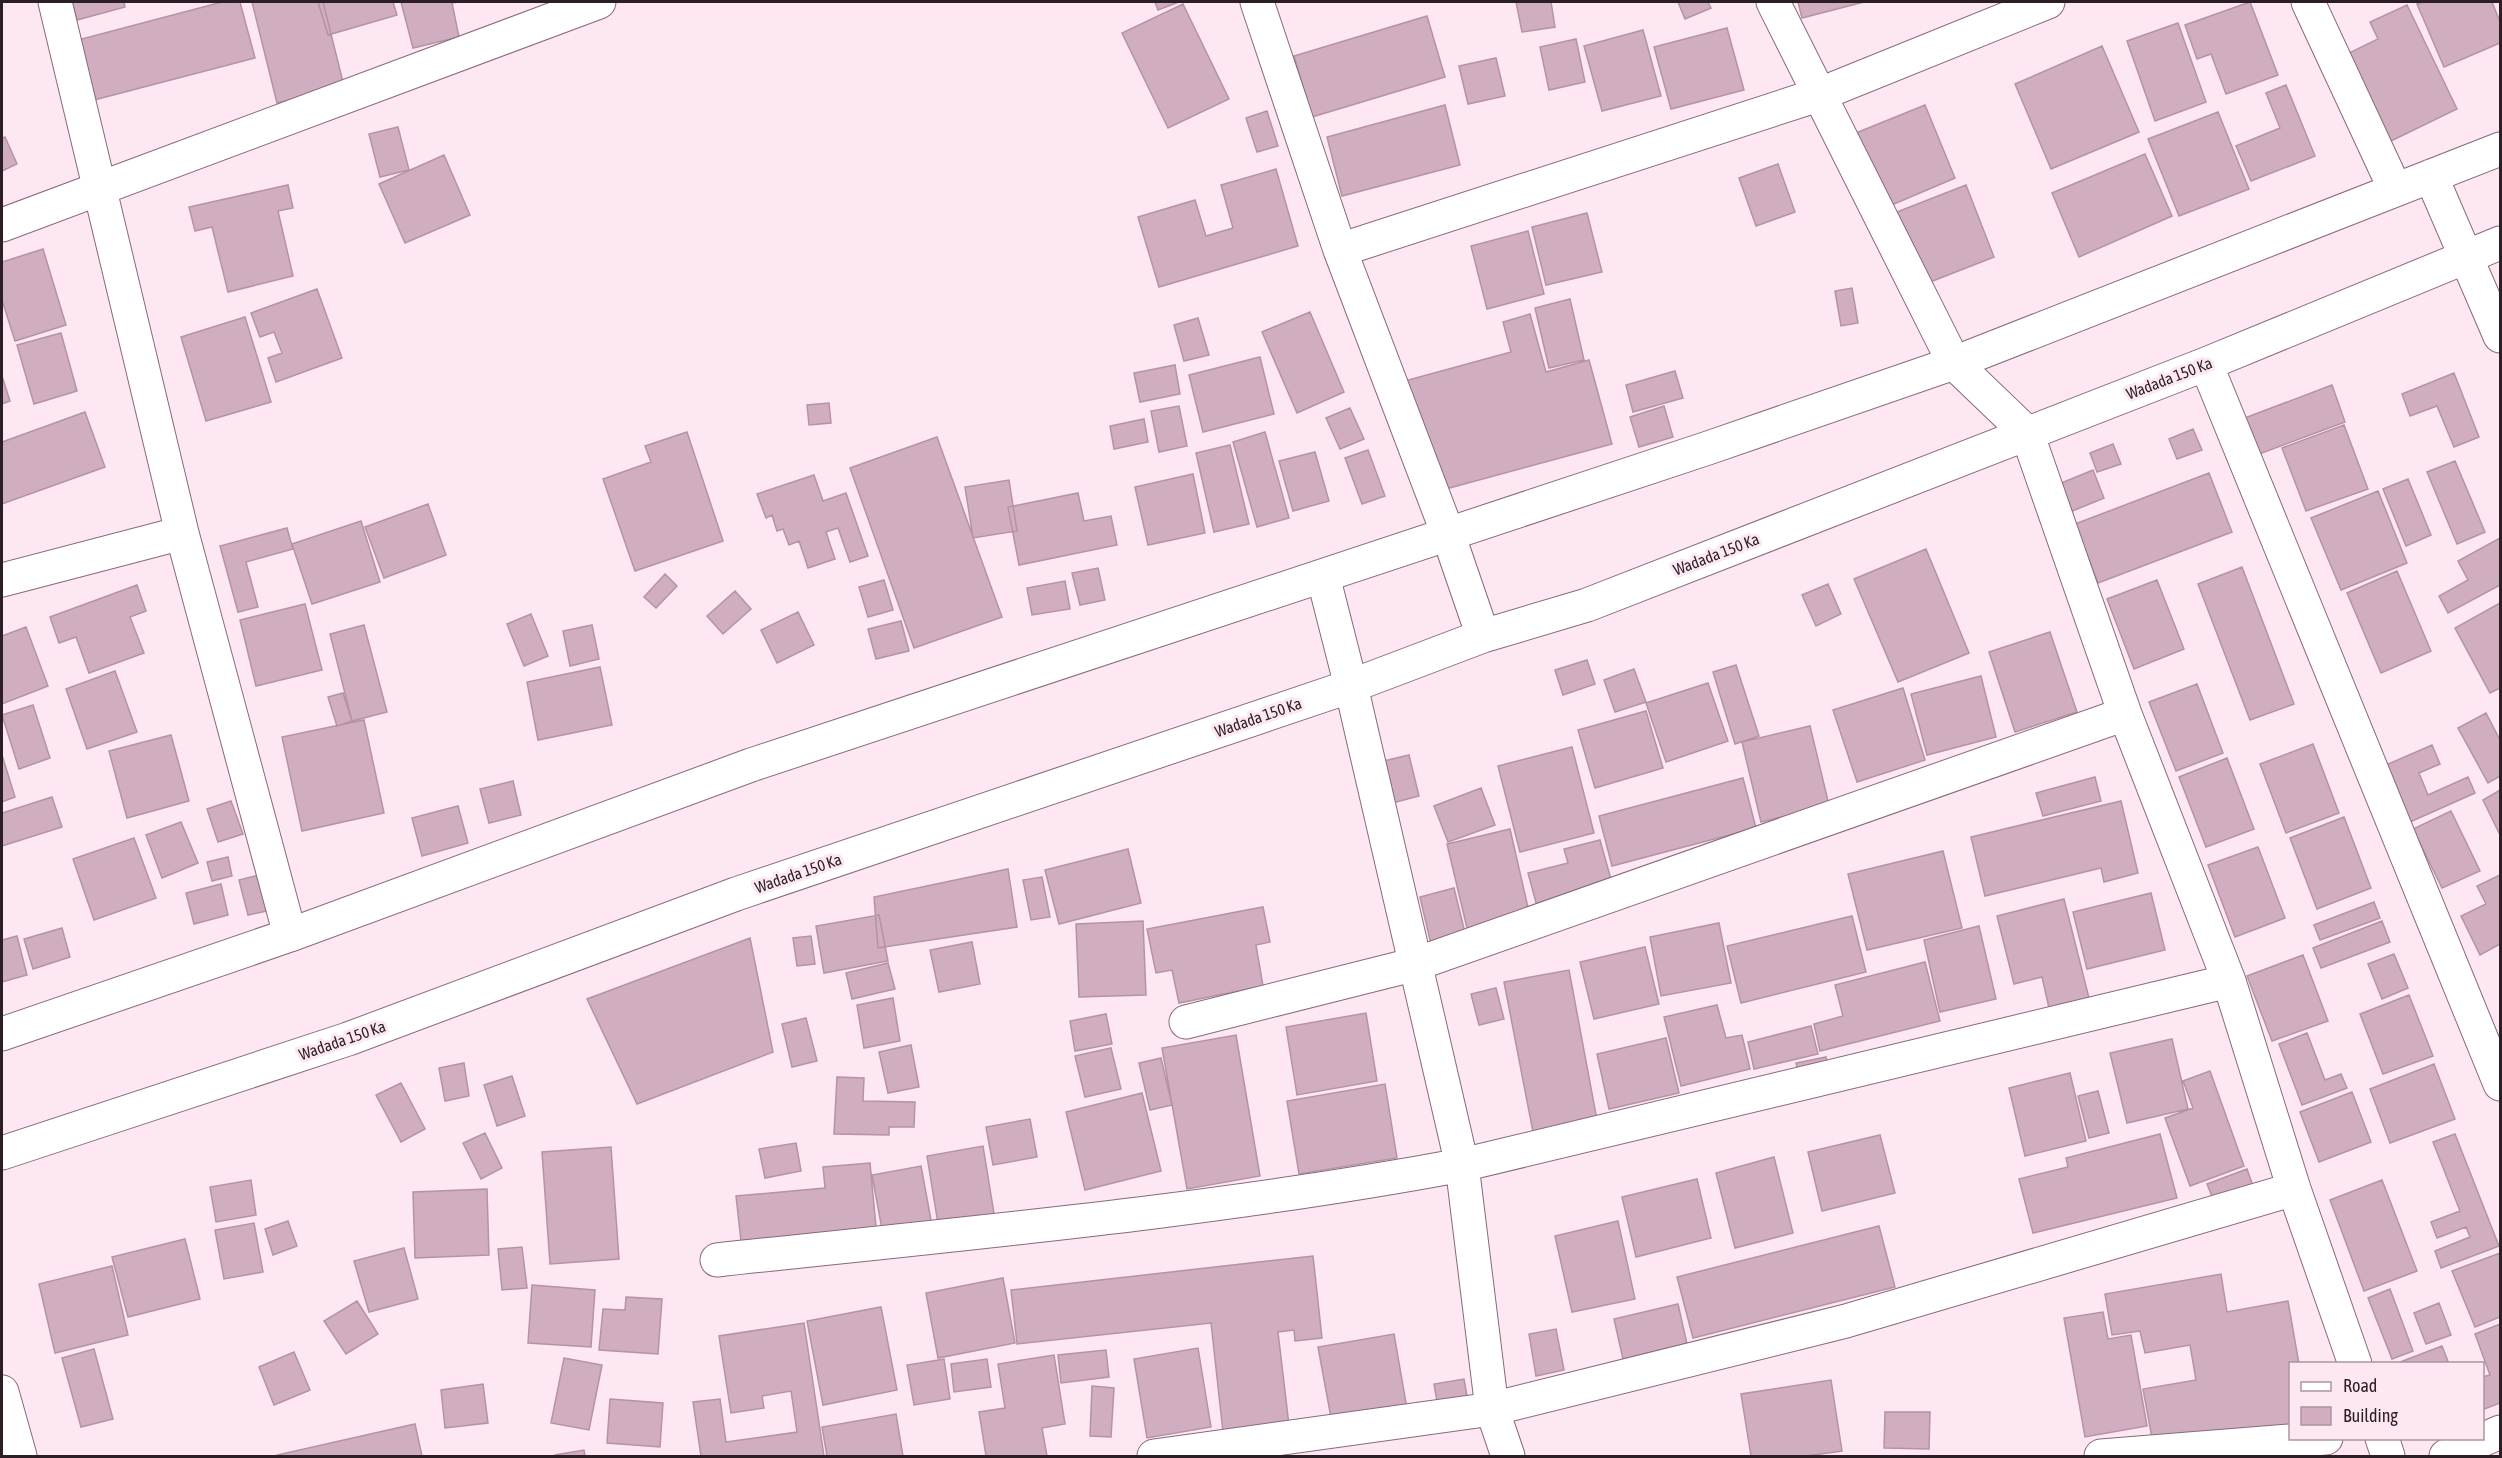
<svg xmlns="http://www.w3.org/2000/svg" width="2502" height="1458" font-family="'Asap Condensed',sans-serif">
<rect width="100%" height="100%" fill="#fde7f2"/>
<path fill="#d0adbf" stroke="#b593a4" stroke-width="1.5" d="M72,2H124L125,7L77,20Z
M222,2H240L255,58L94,100L78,40Z
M252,2H323L344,86L277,103Z
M318,2H393L397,15L328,35Z
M401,2H459L452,3L459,37L413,48Z
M1155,2H1179L1158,10Z
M1516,2H1551L1555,27L1522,32Z
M1678,2H1708L1711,8L1685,19Z
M1798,2H1864L1802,18Z
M2250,2L2278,75L2226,94L2211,54L2197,59L2185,25Z
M2423,2H2492L2500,22V43L2444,67L2417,4Z
M1183,4L1229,99L1168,128L1122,33Z
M2407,5L2457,109L2387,143L2345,55L2378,39L2370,22Z
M1427,16L1445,77L1312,117L1294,56Z
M2178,23L2206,102L2155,121L2127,41Z
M1727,28L1744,90L1671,109L1654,47Z
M1643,30L1661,96L1602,111L1584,46Z
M1576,39L1585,82L1549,90L1540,47Z
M2102,46L2139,132L2051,169L2015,84Z
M1496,58L1505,96L1468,104L1459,66Z
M2286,85L2315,156L2251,181L2236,146L2280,128L2266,93Z
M1445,105L1460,165L1342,196L1327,137Z
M1925,105L1955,178L1887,207L1856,133Z
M1267,111L1278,146L1257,152L1246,118Z
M2218,112L2249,189L2179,216L2148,139Z
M398,127L409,170L380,177L369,134Z
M5,137L17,164L2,171V138Z
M2145,154L2172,216L2079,257L2052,193Z
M444,155L470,215L405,243L379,184Z
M1778,164L1795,212L1756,226L1739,178Z
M1276,169L1298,246L1159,287L1138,217L1195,200L1206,236L1233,228L1221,185Z
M288,185L293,208L278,211L293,276L228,292L212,227L195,231L189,207Z
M1966,185L1994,257L1920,286L1892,214Z
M1587,213L1602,272L1546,285L1532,227Z
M1528,231L1544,294L1487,309L1471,246Z
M43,249L66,325L15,341L2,300V262Z
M1852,288L1858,323L1841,326L1835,291Z
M317,289L342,358L276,382L268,358L282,353L274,332L260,337L251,313Z
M1570,299L1584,360L1549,368L1535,308Z
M1310,312L1344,392L1297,413L1262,332Z
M1530,314L1546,372L1589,360L1612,444L1431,493L1401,382L1511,352L1503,322Z
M245,317L271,402L206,421L181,337Z
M1198,318L1209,355L1184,361L1174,325Z
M61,333L77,391L34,404L17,345Z
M1260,357L1274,414L1203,432L1189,375Z
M1175,365L1180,394L1140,402L1134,373Z
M1675,371L1683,398L1633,412L1626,385Z
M2454,373L2479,437L2454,447L2437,406L2410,416L2402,394Z
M2,376L10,401L2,404Z
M2332,385L2345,422L2251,457L2237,421Z
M829,403L831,423L809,425L807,405Z
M1179,406L1187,446L1159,452L1151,411Z
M1664,406L1673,437L1639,447L1630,417Z
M1350,408L1364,439L1340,449L1326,418Z
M85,412L105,467L2,504V442Z
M1144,419L1148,442L1114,449L1110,426Z
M2344,425L2368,489L2306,511L2282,448Z
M2193,429L2202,450L2177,459L2169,439Z
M687,432L723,541L635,571L603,479L651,462L645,446Z
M1265,432L1289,518L1257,527L1233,442Z
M937,437L1002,617L914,648L850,468Z
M2113,444L2121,464L2097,472L2090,453Z
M1230,445L1249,524L1214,532L1196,453Z
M1368,450L1385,496L1362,504L1345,458Z
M1315,452L1329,501L1293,511L1279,461Z
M2455,461L2485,532L2457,544L2427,472Z
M2093,470L2104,498L2070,512L2059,484Z
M2209,473L2232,532L2098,583L2075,524Z
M1193,474L1205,533L1148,545L1135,487Z
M814,475L823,501L846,493L868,556L850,562L838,528L826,532L835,559L808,568L799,541L789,545L783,529L777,531L772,515L766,518L757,494Z
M2408,479L2431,535L2406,546L2383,489Z
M1009,480L1017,531L973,538L965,487Z
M2378,491L2407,563L2341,590L2311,518Z
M1078,493L1084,521L1111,516L1117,545L1019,565L1008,507Z
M428,504L446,555L384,578L365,527Z
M361,521L380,582L312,604L292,544Z
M287,528L293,549L246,562L258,607L238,612L220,546Z
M2500,538V585L2448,613L2439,596L2468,580L2458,561Z
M1926,549L1969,653L1898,682L1854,579Z
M2242,567L2294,704L2250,720L2198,584Z
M1098,568L1105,600L1080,605L1072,573Z
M2397,571L2431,651L2381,673L2347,593Z
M665,574L677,586L656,608L644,597Z
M884,580L893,610L868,617L859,587Z
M2157,580L2184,649L2134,669L2107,599Z
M1065,581L1070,609L1032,615L1027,588Z
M1828,584L1841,614L1816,626L1802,595Z
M137,585L146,611L130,617L144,653L89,673L76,637L59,643L50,617Z
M735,591L751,609L723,634L707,616Z
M2500,603V688L2490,693L2455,628Z
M305,604L322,670L256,686L240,620Z
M798,612L814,645L777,663L761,630Z
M531,614L548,656L524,666L507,624Z
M901,621L909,651L876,659L868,629Z
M364,625L387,712L352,721L330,634Z
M592,625L599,659L570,666L563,631Z
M26,627L48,686L2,704V636Z
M2050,632L2077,712L2015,732L1989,652Z
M1587,660L1595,684L1563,695L1555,670Z
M1736,665L1759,736L1735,744L1713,672Z
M600,667L612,725L538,740L527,682Z
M1634,669L1646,702L1615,712L1604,680Z
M115,671L137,732L87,749L66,689Z
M1981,676L1996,737L1927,755L1911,694Z
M1708,683L1728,741L1666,762L1646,703Z
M2197,684L2223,753L2176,771L2149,702Z
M1903,688L1925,760L1857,782L1833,710Z
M343,693L352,721L337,726L328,697Z
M33,705L50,758L19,769L2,715Z
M1646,711L1663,768L1595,788L1578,730Z
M2486,713L2500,740V776L2488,783L2458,728Z
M364,720L384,813L302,831L282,737Z
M1810,726L1829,805L1761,822L1742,742Z
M171,735L189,801L127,818L109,751Z
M2313,744L2339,813L2286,833L2260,764Z
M2432,745L2440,764L2419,773L2428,795L2468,777L2475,793L2410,822L2386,765Z
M1572,747L1594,833L1520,852L1498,766Z
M2,755L15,797L2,802Z
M1409,755L1419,796L1381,806L1371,764Z
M2227,758L2254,829L2206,847L2179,777Z
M2095,777L2101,801L2043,816L2036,793Z
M1743,778L1756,828L1612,866L1599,816Z
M513,781L521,815L489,823L480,789Z
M1481,788L1495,825L1448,842L1434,806Z
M2500,790V835L2483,800Z
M52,797L62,827L2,846V813Z
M231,801L243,834L218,842L207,809Z
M2121,801L2138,873L2104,882L2101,868L1985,896L1971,837Z
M458,806L468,843L422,856L412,818Z
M2451,811L2480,871L2442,888L2413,829Z
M2344,817L2371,888L2317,909L2290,838Z
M181,822L198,863L162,878L146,835Z
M1510,829L1535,938L1473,953L1447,844Z
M134,838L156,898L94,920L73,859Z
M1600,840L1617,901L1541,921L1528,873L1568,863L1564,849Z
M2258,847L2285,918L2235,937L2208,865Z
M1128,849L1141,903L1059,924L1045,870Z
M1943,851L1962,928L1867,950L1848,874Z
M228,857L232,876L212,881L207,862Z
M1008,869L1017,927L878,948L874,897Z
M263,874L272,910L248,915L239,880Z
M2500,875V944L2480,955L2461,916L2486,904L2477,886Z
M1042,877L1050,917L1031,920L1023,880Z
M221,884L228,915L194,924L186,893Z
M1454,888L1469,949L1434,957L1420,897Z
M2151,893L2165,950L2087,969L2073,912Z
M2064,899L2089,998L2049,1008L2042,977L2014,984L1997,916Z
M2374,902L2380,918L2320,940L2314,925Z
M1263,907L1270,942L1256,945L1263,986L1179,1003L1172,970L1156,973L1147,929Z
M879,915L888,961L824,973L816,926Z
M1852,916L1866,972L1741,1003L1727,946Z
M1143,921L1146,995L1079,997L1076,924Z
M2382,921L2390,942L2321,968L2313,948Z
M1719,923L1731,983L1661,996L1650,937Z
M1979,926L1996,999L1940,1012L1924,940Z
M62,928L70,957L33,969L24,939Z
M17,936L27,975L2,982V940Z
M811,936L815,964L797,966L793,938Z
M750,938L773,1052L637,1104L587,999Z
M972,942L980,984L939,992L930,950Z
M1645,947L1659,1004L1594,1019L1580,962Z
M2394,954L2408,988L2382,999L2368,964Z
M2303,955L2328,1021L2272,1041L2247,976Z
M1925,962L1940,1021L1820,1051L1814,1024L1843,1016L1835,985Z
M888,963L895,989L852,999L846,973Z
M1569,970L1597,1120L1533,1132L1504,982Z
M1496,988L1504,1019L1479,1025L1471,994Z
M2409,995L2433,1056L2383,1074L2360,1014Z
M893,998L900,1041L864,1048L857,1005Z
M1717,1005L1726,1038L1742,1035L1750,1069L1681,1086L1664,1017Z
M1366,1013L1377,1081L1297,1095L1286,1027Z
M1106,1014L1112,1044L1075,1051L1070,1021Z
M806,1018L817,1061L792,1067L782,1024Z
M1811,1026L1818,1054L1754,1069L1748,1042Z
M2307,1033L2325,1080L2341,1074L2347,1088L2302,1105L2279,1044Z
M1236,1035L1260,1176L1187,1189L1162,1048Z
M1666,1038L1679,1093L1609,1109L1597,1054Z
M2172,1039L2188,1109L2127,1123L2110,1053Z
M911,1045L919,1087L888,1093L879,1052Z
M1111,1048L1121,1089L1085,1097L1075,1056Z
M1826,1057L1830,1080L1801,1086L1796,1063Z
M1161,1058L1172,1105L1150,1110L1139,1063Z
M464,1063L469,1096L445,1101L439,1068Z
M2434,1064L2455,1119L2390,1143L2370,1089Z
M2210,1071L2244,1166L2190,1186L2165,1118L2193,1108L2183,1081Z
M2070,1073L2086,1141L2025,1156L2009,1088Z
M512,1076L525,1116L497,1126L484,1085Z
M837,1077L864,1078L863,1101L915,1102L914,1127H889V1135L834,1134Z
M401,1083L425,1129L401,1142L376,1095Z
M1385,1084L1397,1158L1299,1174L1287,1101Z
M2098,1091L2109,1133L2089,1138L2078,1096Z
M2352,1092L2371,1142L2319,1162L2300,1112Z
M1142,1093L1161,1171L1085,1190L1066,1112Z
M1030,1119L1037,1157L993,1165L986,1127Z
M485,1133L502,1168L481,1179L463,1143Z
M2160,1134L2177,1198L2033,1233L2019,1179L2068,1167L2066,1158Z
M2455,1134L2499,1246L2441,1268L2435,1251L2470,1237L2466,1227L2437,1238L2431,1222L2460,1211L2433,1142Z
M1880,1135L1895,1193L1822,1211L1808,1152Z
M796,1143L801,1171L765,1178L759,1149Z
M983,1146L996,1226L940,1236L927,1156Z
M611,1147L619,1259L550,1264L542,1152Z
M1774,1157L1793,1233L1735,1248L1716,1173Z
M870,1163L877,1238L742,1250L736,1196L825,1188L823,1167Z
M921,1166L933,1231L884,1240L872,1175Z
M2247,1169L2254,1189L2215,1204L2207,1184Z
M1697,1179L1711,1238L1636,1257L1622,1197Z
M251,1180L256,1215L216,1222L210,1187Z
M2382,1180L2417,1271L2364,1291L2330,1200Z
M487,1189L489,1255L415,1258L413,1192Z
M288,1221L297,1246L273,1255L265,1229Z
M1618,1221L1635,1299L1572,1312L1555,1236Z
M254,1223L263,1272L224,1279L215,1230Z
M1879,1226L1895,1287L1693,1338L1677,1277Z
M185,1239L200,1299L128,1317L112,1257Z
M522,1247L527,1288L502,1290L498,1249Z
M404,1248L418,1299L369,1312L354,1261Z
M2500,1253V1317L2475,1327L2452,1271Z
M1313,1256L1322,1338L1295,1341L1294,1330L1278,1332L1289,1425L1223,1432L1211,1323L1017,1344L1011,1290Z
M112,1266L128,1335L55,1353L39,1284Z
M2221,1274L2227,1312L2288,1301L2299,1364H2290V1426L2154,1449L2143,1389L2196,1380L2190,1345L2145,1353L2140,1331L2112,1335L2105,1294Z
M1003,1278L1015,1343L938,1358L926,1293Z
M532,1285L595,1290L591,1347L528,1343Z
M2390,1289L2413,1351L2392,1359L2368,1298Z
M626,1297L662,1299L658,1354L599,1350L603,1309L625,1310Z
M357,1301L378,1334L346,1354L324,1321Z
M2439,1303L2451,1335L2426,1344L2414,1313Z
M1678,1304L1687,1344L1623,1359L1614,1319Z
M881,1307L897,1390L823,1405L807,1321Z
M2103,1312L2108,1339L2131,1335L2147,1426L2085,1437L2064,1318Z
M804,1323L824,1456H701L693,1402L720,1399L726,1442L797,1432L791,1391L762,1396L764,1408L731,1413L719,1336Z
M2500,1324V1403L2482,1410V1377L2490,1375L2475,1334Z
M1556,1329L1564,1370L1536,1376L1529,1334Z
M1394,1334L1407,1409L1332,1423L1318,1347Z
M2442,1346L2449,1364H2395Z
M1198,1348L1211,1427L1147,1438L1134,1359Z
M94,1349L113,1419L81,1427L62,1358Z
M1106,1350L1109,1377L1061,1383L1058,1355Z
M294,1352L310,1390L274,1405L259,1367Z
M1054,1355L1065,1424L1042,1428L1047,1456H986L979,1412L1005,1408L998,1364Z
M564,1358L602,1365L589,1430L551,1423Z
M944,1359L950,1399L914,1405L907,1365Z
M987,1359L991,1387L954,1392L951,1364Z
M1464,1379L1469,1408L1439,1413L1434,1384Z
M1831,1380L1842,1451L1806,1456H1751L1741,1394Z
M483,1384L488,1423L445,1428L441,1390Z
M1092,1386L1114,1388L1111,1437L1090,1436Z
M610,1399L663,1403L660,1447L607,1443Z
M1885,1412H1930L1929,1449L1884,1448Z
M896,1414L903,1456H827L822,1427Z
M415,1424L422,1456H277V1455Z
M584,1450L585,1456H555V1455Z"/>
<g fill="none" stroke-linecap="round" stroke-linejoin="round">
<g stroke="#896979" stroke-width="35">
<path id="minor" d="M55,2L182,533L290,935
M1257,2L1340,250L1448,534L1483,636
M1773,2L1954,363L2027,433L2125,714L2229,981L2294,1189L2355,1364
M2308,2L2395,189
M2431,176L2500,336
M2,225L599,2
M1340,250L1818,95L2048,2
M2206,364L2500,1084
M1323,576L1351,686L1462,1165L1492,1409L1508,1456
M2,580L182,533
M1186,1022L1416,964L2125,714
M2,1034L290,935L751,765L1708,448L1954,363L2500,149
M2,1153L348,1039L736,894L1351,686L1483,636L1587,605L2206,364L2500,243
M717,1260C966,1233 1216,1211 1462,1165L2229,981
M2,1392L20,1456
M2382,1438L2388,1456
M1154,1456L1492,1409L1846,1321L2294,1189
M2101,1456L2326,1438
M2446,1456L2500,1432"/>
</g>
<use href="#minor" stroke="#fff" stroke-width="33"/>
</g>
<g text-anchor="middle" stroke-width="6" stroke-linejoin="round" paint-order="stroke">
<g font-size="16" fill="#2b1e25" stroke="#fde7f2">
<text transform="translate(2169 378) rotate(-21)" y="6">Wadada 150 Ka</text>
<text transform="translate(1716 554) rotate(-21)" y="6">Wadada 150 Ka</text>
<text transform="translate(1258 717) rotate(-19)" y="6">Wadada 150 Ka</text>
<text transform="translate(798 873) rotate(-19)" y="6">Wadada 150 Ka</text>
<text transform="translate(342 1040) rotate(-19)" y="6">Wadada 150 Ka</text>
</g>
</g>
<rect width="2502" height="1458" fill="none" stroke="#2b1e25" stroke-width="6"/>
<rect x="2289" y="1362" width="195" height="78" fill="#fde7f2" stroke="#a997a0" stroke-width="1.5"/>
<rect x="2301" y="1382" width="30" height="9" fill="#ffffff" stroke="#a997a0" stroke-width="1.5"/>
<text x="2343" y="1392" font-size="18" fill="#2b1e25">Road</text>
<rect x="2301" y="1407" width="30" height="18" fill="#d0adbf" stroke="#a997a0" stroke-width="1.5"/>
<text x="2343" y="1422" font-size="18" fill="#2b1e25">Building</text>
</svg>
